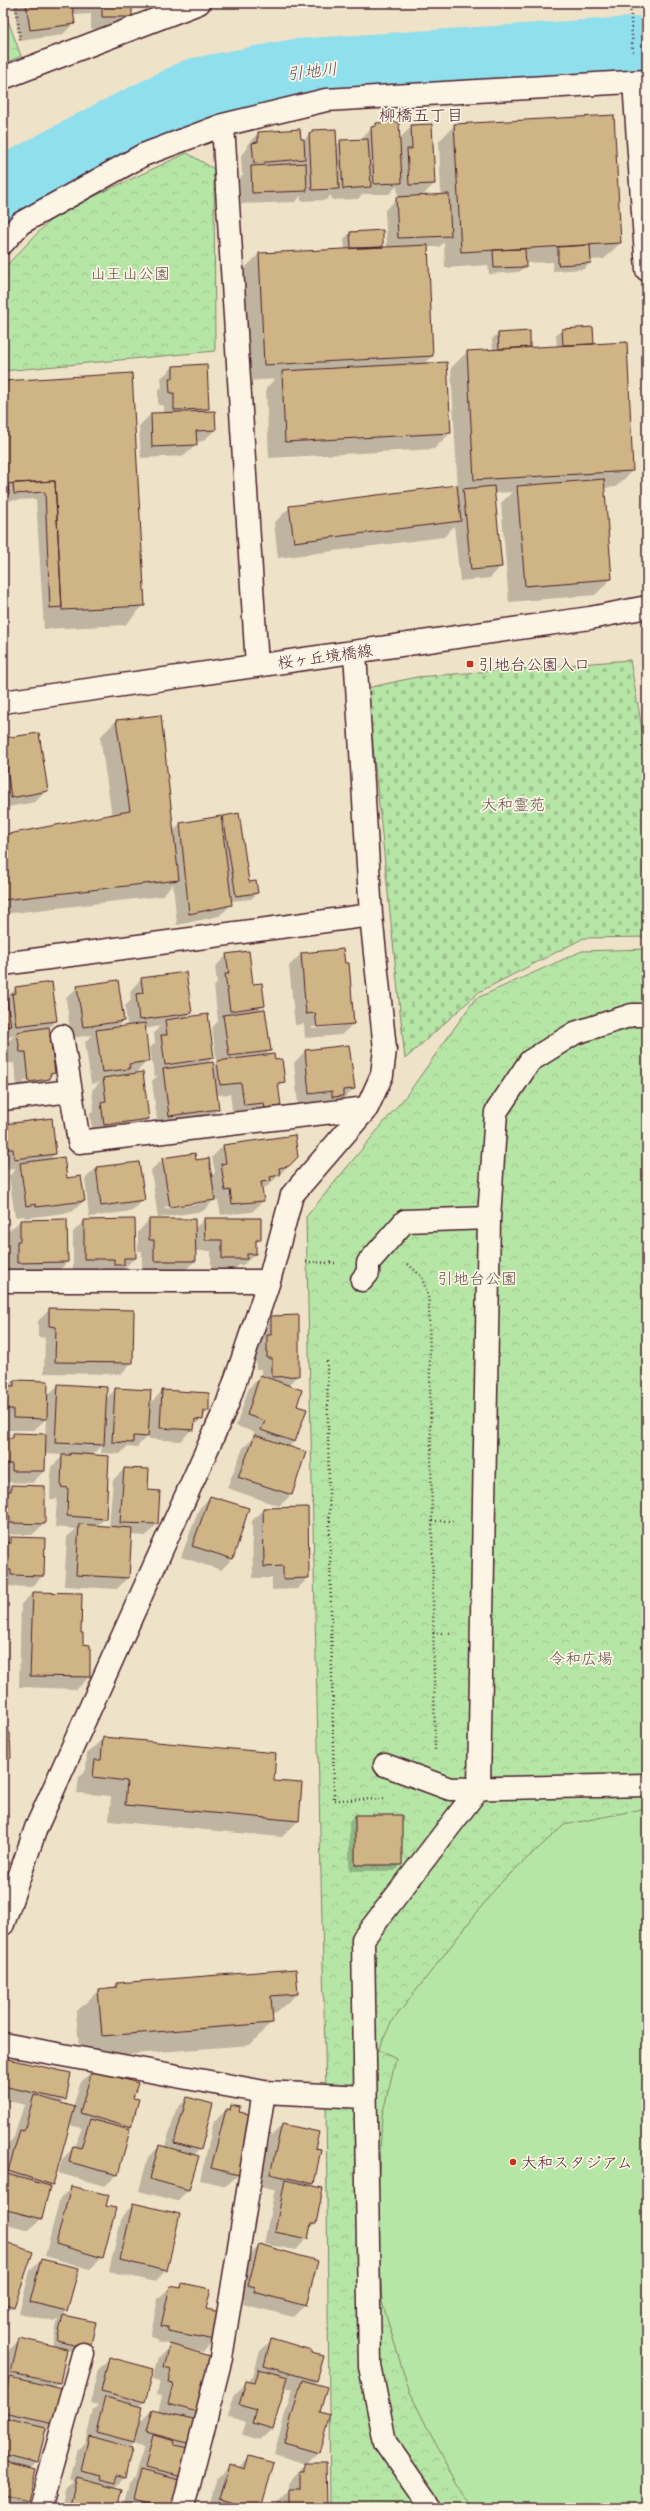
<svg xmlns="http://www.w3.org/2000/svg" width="650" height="2511" font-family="Caveat,'Klee One',sans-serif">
<defs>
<pattern id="forest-crowns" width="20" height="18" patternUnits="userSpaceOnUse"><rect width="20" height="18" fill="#b6e6a6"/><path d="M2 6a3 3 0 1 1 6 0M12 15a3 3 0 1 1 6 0" fill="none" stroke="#9ec58f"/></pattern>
<pattern id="cemetery-stones" width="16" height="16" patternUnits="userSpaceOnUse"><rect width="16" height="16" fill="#b6e6a6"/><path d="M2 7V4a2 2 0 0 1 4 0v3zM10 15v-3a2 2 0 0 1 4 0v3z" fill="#9ec58f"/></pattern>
</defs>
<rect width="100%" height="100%" fill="#eee2c8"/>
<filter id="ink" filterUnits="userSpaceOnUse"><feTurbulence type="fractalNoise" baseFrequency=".025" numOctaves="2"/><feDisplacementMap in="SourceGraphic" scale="8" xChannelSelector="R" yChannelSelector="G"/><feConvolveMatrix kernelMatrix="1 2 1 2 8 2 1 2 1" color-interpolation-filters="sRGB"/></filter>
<g filter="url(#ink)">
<path fill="url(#forest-crowns)" stroke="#808268" d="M3,7L21,56L3,64Z
M187,153L214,169L215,351L3,371V269L56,214Z
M647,949V2508H330L326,2096L306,1217L409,1092L475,999L582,951Z"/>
<path fill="url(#cemetery-stones)" stroke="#808268" d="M630,660L647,757V937L584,938L479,992L405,1059L367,688L417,677Z"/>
<path fill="#b6e6a6" stroke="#808268" d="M647,1808V2508H475L456,2485L409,2391L382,2302L377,2207L382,2116L396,2059L378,2050L391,2023L499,1884L564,1825Z"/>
<path fill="#0003" fill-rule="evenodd" d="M16,3H131V17L120,29H91V14L73,15L74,23L62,35L19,41L14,5Z
M376,124L399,139L412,126L434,184L421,197L441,196L439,141L455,125L620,243L604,259L590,260V263L584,269L553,271V262L525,263V266L519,272L489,274L488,265L445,268L444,242L439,247H427L432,356L424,365L450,433L434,449L269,458L266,388L275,379L249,381L243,270L259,254L345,250L344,239L350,233L382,246L381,248H387L385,210L398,198L397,186L389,194H363L358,199L332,200L331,195L326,200L301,201V196L295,202L241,204L239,179L244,174H242L241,155L247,149V145L258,133L304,140L312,131L336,146L341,141L360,140Z
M562,330L593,345L632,471L616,487L603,488L611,579L595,595L509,602L501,503L512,492L494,493L501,566L490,578L460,581L454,526L444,537L278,558L274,523L290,507L458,491L451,368L467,352L493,350L492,339L498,333L529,332V348L557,347L556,335Z
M173,367L208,408L204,412L215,430L203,441L196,442V445L184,456L141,458L139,426L151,414H163V405H158V391L162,387L161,378Z
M3,382L144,605L125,625L44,629L36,499L3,501Z
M116,721L173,831L180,824L220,820L223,817L238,814L249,883L257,893L251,899L231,901V905L219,916L177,925L173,884L162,896L3,914V836L112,816L100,737Z
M38,735L46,791L35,802L3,808V739Z
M343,950L353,1024L341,1035L305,1038L304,1024L295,1025L289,966L301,954ZM342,1024V1026L312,1029V1027Z
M227,955L252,985L264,1005L259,1011L270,1051L264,1056L274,1061L284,1082L278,1088L280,1106L268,1117L233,1116L230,1094L216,1095L218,1109L206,1121L158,1127L152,1081L158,1075L154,1076L150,1048L155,1043L154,1033L160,1026L144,1029L148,1060L137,1072L121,1076L148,1119L137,1130L93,1136L90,1114L94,1110L92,1090L100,1082L91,1084L85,1042L92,1035L71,1038L66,998L78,987L123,1021L116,1028L127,1026L125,1006L131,1000L130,991L141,979L191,1012L185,1019L213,1057L207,1064L213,1067L217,1063L212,1028L218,1021L214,987L217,983L215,967Z
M16,988L56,1020L48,1029L54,1073L37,1090L18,1093L14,1063H8L6,1044L14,1036L5,1037L3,1032V995L6,998ZM43,1079V1081L24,1083V1081Z
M305,1051L354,1089L342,1100L298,1105L294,1063Z
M6,1125L55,1154L49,1160L84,1201L72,1212L25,1218L24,1216L15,1217L9,1176L16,1169L3,1170V1127Z
M224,1145L297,1157L268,1186L261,1189L263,1201L252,1212L221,1215L218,1201H213L203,1211L158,1218L151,1170L163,1159L196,1161L211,1176L215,1172L212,1157ZM203,1201V1203L165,1209L164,1207Z
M96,1168L144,1200L132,1211L89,1217L85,1179Z
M205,1219L260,1239L255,1244V1254L243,1265H239L234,1270H211V1251H195V1261L183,1272H142V1251H138V1232L149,1220L194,1229Z
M66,1220L67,1262L55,1274L6,1275V1258L3,1261V1228L5,1255L9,1251L8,1232L20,1221Z
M84,1221L135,1258L123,1269H118L111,1276H102V1270H73V1232Z
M50,1309L132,1362L121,1374L44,1373L45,1338L38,1337V1321Z
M271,1317L298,1376L288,1386L296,1407L294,1442L288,1447L305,1453L291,1495L279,1506L227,1488L243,1448L251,1440L254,1432L236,1426L249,1388L261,1376V1369H256V1347L260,1344V1328Z
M14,1381L46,1397L58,1385L105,1399L116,1389L149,1405L162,1391L208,1394V1411L181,1441L149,1439V1434L136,1448L127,1447L120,1454L101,1453L102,1446L91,1456L105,1518L96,1527H109L113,1480L124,1469L147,1491L159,1492L157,1524L146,1536L131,1535L128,1577L117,1589L64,1586L67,1537L76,1529L55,1527L57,1499H50L51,1467L64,1455L44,1454V1471L32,1483L3,1482V1442L13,1434L45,1435L46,1419L34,1430H3V1390Z
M12,1486L44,1524L32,1535L3,1534V1494Z
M210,1497L232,1559L221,1570L181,1557L199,1509Z
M263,1509L308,1578L297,1589L272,1590V1578H253L252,1521Z
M11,1538L43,1576L31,1587L3,1586V1544Z
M33,1593L80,1634L82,1645L89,1646V1677L77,1689L19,1687L21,1604Z
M103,1738L273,1782L298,1821L282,1837L109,1821L111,1796L77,1793L79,1777L86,1770L87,1754Z
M355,1816H401V1865L395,1871H349V1822Z
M117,1984L297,1994L272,2016V2022L250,2045L80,2058L76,2012L99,1990L112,1989Z
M3,2059L65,2099L60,2104L73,2108L80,2083L92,2071L132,2099L131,2128L128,2130L117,2175L105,2186L58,2173L62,2159L74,2147L82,2128L69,2125L41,2219L29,2230L3,2223V2163L9,2143L14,2137L23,2108L26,2105L3,2100Z
M187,2098L200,2149L194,2155L198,2156L188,2190L177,2201L139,2191L148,2157L160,2146L165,2147L176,2110Z
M231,2106L238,2113L252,2116L238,2175L226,2186L200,2180L214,2121Z
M282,2125L314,2149L313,2184L310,2186L315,2224L309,2230L307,2238L296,2250L264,2244L274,2193L277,2190L259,2186L270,2137Z
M72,2187L105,2207L102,2257L90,2269L45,2256L60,2198Z
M134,2204L166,2270L155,2282L109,2271L122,2216Z
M3,2243L13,2306L3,2317Z
M260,2245L305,2305L293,2317L243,2304L244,2299L237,2297L248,2257Z
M41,2260L66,2311L62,2315L95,2323L83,2354L66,2350L59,2383L54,2388V2424L44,2434L37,2462L31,2468L27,2500L19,2508H3V2372L8,2351L19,2340L52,2347L58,2319L55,2322L19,2313L30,2271Z
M182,2284L205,2310L215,2340L203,2352L184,2349L218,2360L180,2508H123L129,2483L134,2478L144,2446L135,2444L136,2439L128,2448H131L124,2478L114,2488L116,2508H61L65,2490L74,2482L70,2481L78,2449L85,2442L93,2410L98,2405L90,2403L98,2370L109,2359L144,2402L139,2407L138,2424L152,2410L158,2411L162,2396L157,2395L160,2381L153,2379L159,2357L171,2345L157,2342V2339L150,2337L158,2299L170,2287L178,2289Z
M272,2340L323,2357L316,2381L313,2384L319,2413L318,2452L306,2464L326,2508H278V2501L289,2490V2484L294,2476L306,2464L274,2454L291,2393L294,2389L284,2387L272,2429L260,2440L242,2435L246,2422L228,2416L235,2394L253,2377L260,2351Z
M250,2457L260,2508H209L217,2478L229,2466L238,2469Z"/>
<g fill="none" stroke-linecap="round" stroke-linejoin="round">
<path stroke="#90dfed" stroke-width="64" d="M3,190L111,132L196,90L296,71L647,48"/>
</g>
<path fill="#cfb485" stroke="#4a1f2b" d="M26,3H72L75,24L30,30Z
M81,3H132V17H102V3Z
M614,115L621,243L461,252L454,124Z
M399,122L402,183L374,184L371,127L376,126V123Z
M432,124L435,184L409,185L407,149H412L411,125Z
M300,129L301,139H304L305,159L254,163L252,143L258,142V132Z
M336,129L339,189L312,190L309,133L312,132V130Z
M368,139L371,187L343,189L340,140Z
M306,163L307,191L252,193L251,166Z
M449,194L451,236L398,238L396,197Z
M383,230V247L351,248L350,232Z
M428,245L433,356L264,365L259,253Z
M590,245L591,263L558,265V247Z
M525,249L526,267L494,268L493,250Z
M593,327L594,344L563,345L562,329Z
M530,331V347L499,349L498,333Z
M627,342L633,471L474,480L467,351Z
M447,362L451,433L285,442L282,371Z
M207,364L209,409L174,410V393H170L169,378H173V366Z
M132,373L145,606L62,610L55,481L3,484V381Z
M215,411L216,430L196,431L197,445L152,447L151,413Z
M604,479L612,579L525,586L517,486Z
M55,481L62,607L50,608L45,492L14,494L13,483Z
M3,484H8L9,494L3,495Z
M457,485L461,521L294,542L289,506Z
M494,486L502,567L471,570L463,489Z
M161,715L179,880L3,900V835L130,811L116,720Z
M39,733L48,791L11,798L3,738Z
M239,813L249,882L256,881L258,893L236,896L223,816Z
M221,816L232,905L189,914L180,823Z
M343,949L345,963H349L354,1024L317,1027L315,1013L306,1014L301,953Z
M249,951L253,984L262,983L265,1006L230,1011L225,974H229L226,954Z
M186,972L192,1013L139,1020L136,994L143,993L141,978Z
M118,980L124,1021L83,1027L77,986Z
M52,982L57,1021L16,1026L12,994L16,993L15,987Z
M3,994H6L11,1026L3,1027Z
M265,1009L271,1051L229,1056L223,1015Z
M208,1014L214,1058L165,1065L161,1035H167L165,1020Z
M145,1023L149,1061L129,1064L130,1069L102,1072L96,1030Z
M49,1027L55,1073L50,1074V1079L29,1082L26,1052H20L17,1032Z
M349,1045L355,1089L343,1090V1096L332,1097V1091L309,1094L305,1050Z
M3,1049L8,1086L3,1087Z
M274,1054L275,1060L282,1059L285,1082L278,1083L281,1106L265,1108L264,1103L244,1105L241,1083L220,1085L217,1061Z
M213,1062L219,1109L169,1116L163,1069Z
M143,1072L149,1119L104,1125L101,1102L106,1101L103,1078Z
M52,1118L56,1154L14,1159L13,1149H8L5,1124Z
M295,1135L298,1157L289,1166L279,1168L280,1175L270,1177L271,1181L261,1182L264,1201L232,1204L230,1190L225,1191L221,1164L226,1163L223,1145Z
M195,1153L196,1160L209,1158L215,1200L170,1207L162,1158Z
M64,1157L67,1178L81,1176L85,1201L36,1207V1204L26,1206L20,1163Z
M139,1162L145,1200L101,1206L96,1167Z
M204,1218H261V1240H256V1254H247V1259H222V1240H205Z
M3,1219L6,1260H3Z
M67,1219L68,1262L17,1263V1241H20V1220Z
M135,1219L136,1258H124V1265H114V1259H84V1220Z
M149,1219H195L196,1261H154V1240H149Z
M49,1308L134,1310L133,1363L55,1362L56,1327L49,1326Z
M299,1315V1376L272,1377V1358H267V1335H271V1316Z
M260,1375L302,1390L297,1406L307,1409L295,1442L261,1430L265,1421L247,1415Z
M14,1380L48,1381L47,1419L13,1418V1409H5L6,1386H14Z
M58,1384L107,1387L104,1445L55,1443Z
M115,1388L151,1390L148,1437L133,1436V1443L112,1442Z
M162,1390L209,1393V1411H204L203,1420L195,1419L194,1430L160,1428Z
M13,1433L46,1434L45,1471H12V1464H5V1438H13Z
M255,1435L306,1452L292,1495L238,1477Z
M70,1453L109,1456L106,1519L67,1516L68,1488L61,1487L62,1455H70Z
M124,1468L149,1469L148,1490L160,1491L158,1524L120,1523Z
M11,1485L45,1486V1524L10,1523V1516H3L5,1491H11Z
M210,1496L249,1508L233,1559L192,1546Z
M308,1507L309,1578L283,1579V1566L264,1567L263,1508Z
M79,1524L132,1528L129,1578L76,1575Z
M11,1537L45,1538L44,1576L11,1575V1570L3,1569V1543H11Z
M33,1592L82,1593L81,1633H83V1644L90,1645V1677L30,1676Z
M3,1729L10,1733L11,1758L4,1763L5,1790L3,1791Z
M103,1737L276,1753L274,1781L302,1783L299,1821L125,1805L127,1781L93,1777L95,1760H101Z
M355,1815H402V1865H355Z
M296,1969L298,1994L271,1996L273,2023L102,2036L98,1989L117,1987V1983Z
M3,2058L71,2073L66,2100L3,2086Z
M92,2070L138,2083L133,2098L139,2099L131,2128L80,2113Z
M34,2095L75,2107L53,2185L8,2171L20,2130L24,2131Z
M187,2097L213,2104L201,2150L174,2143Z
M231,2105L240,2107L239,2112L254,2115L239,2175L211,2168L226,2109L230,2110Z
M90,2119L130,2130L118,2175L69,2162L73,2146L81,2148Z
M282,2124L319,2132L315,2148L321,2149L314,2184L270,2174Z
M159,2145L199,2156L189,2190L150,2179Z
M3,2173L50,2186L42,2219L3,2209Z
M285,2180L323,2188L316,2224H311L308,2239L275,2232Z
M71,2186L109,2195L106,2206L116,2208L103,2258L56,2244Z
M133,2203L180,2214L167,2271L120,2260Z
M3,2241L33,2252L14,2307L3,2303Z
M259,2244L318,2261L306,2306L254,2292L255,2288L248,2286Z
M41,2259L79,2268L67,2311L30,2302Z
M182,2283L211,2289L206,2309L221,2312L215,2340L168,2331V2327L161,2326L170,2286L181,2288Z
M63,2315L96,2322L90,2349L57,2341Z
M19,2338L67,2349L60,2383L11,2373Z
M271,2338L311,2350V2353L324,2356L317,2381L264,2366Z
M170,2344L219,2359L205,2414L168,2404L173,2384L168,2383L171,2369L164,2367Z
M109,2357L154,2369L145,2402L101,2391Z
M259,2369L288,2377L273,2429L253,2423L257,2410L239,2405L246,2381L255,2383Z
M9,2377L63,2389L55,2424L3,2413Z
M302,2380L327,2387L320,2412L330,2415L319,2453L284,2443Z
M105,2397L143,2407L134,2442L96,2432Z
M152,2409L201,2421L195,2445L146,2432Z
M3,2418L46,2428L38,2463L3,2454Z
M153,2435L175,2441L174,2445L193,2449L186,2478L145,2468Z
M89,2436L132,2448L125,2478L117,2476L115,2483L101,2479L102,2475L81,2470Z
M249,2456L274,2463L261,2508H252L219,2499L229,2465L245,2470Z
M3,2461L36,2469L28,2501L3,2495Z
M305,2463H326L327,2508H289V2489H300V2471H305Z
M140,2470L187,2482L181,2508H166L133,2500Z
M77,2477L122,2489L117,2508H69Z
M127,2505L141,2508H126Z"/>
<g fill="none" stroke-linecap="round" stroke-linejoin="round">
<g stroke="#4a1f2b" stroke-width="25">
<path id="minor" d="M3,78L199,3
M634,82L647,270
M223,125L257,666
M3,243L21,223L143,155L223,125L326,100L647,81
M3,702L590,618L647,607
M3,964L371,915
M62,1036L79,1142L367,1108
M3,1099L71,1091
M362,1280L368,1273V1263L405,1221L489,1218
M3,1281H269
M385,1765L450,1789L647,1785
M3,1924L36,1828L227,1405L269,1281L292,1195L367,1108L382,1075L385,1049L371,915L355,652
M3,2044L264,2092L364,2097
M40,2508L83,2354
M183,2508L221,2358L264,2092
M431,2508L385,2442L370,2366L363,1939L479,1788L489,1218L496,1112L530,1061L575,1033L632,1015H647"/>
</g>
<path stroke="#4a1f2b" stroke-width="2.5" stroke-dasharray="1 3" stroke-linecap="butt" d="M16,3L20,40
M630,3L633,52
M306,1262L337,1263
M408,1264L422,1277L429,1300L435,1751
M327,1361L334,1800L386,1799
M432,1521H453
M433,1633H451"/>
<use href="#minor" stroke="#fcf5e5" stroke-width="22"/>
</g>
</g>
<g fill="#c8321e" stroke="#fcf5e5" stroke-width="1.5">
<rect x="466" y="660" width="8" height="8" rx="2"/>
<circle cx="513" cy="2162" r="4"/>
</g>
<g text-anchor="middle" stroke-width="3.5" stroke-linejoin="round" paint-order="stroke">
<g font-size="16" fill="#65514a" stroke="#fcf5e5">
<text x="130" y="279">山王山公園</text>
<text x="513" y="810">大和霊苑</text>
<text x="477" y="1284">引地台公園</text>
<text x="581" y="1664">令和広場</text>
</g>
<g font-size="16" fill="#4a1f2b" stroke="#fcf5e5">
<text transform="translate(325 656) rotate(-8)" y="6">桜ヶ丘境橋線</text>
</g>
<g font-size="16" fill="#4a1f2b" stroke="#fcf5e5" text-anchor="start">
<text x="478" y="670">引地台公園入口</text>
<text x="521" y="2168">大和スタジアム</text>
</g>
<g font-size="17" font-style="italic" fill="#5c4f5c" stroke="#fcf5e5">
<text transform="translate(312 71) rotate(-6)" y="6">引地川</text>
</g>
<g font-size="17" fill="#4a1f2b" stroke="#fcf5e5">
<text x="421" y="121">柳橋五丁目</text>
</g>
</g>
<rect width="650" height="2511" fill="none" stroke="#fcf5e5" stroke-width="16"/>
<rect x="8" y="8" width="634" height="2495" fill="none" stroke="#4a1f2b" stroke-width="1.5" filter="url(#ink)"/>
</svg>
